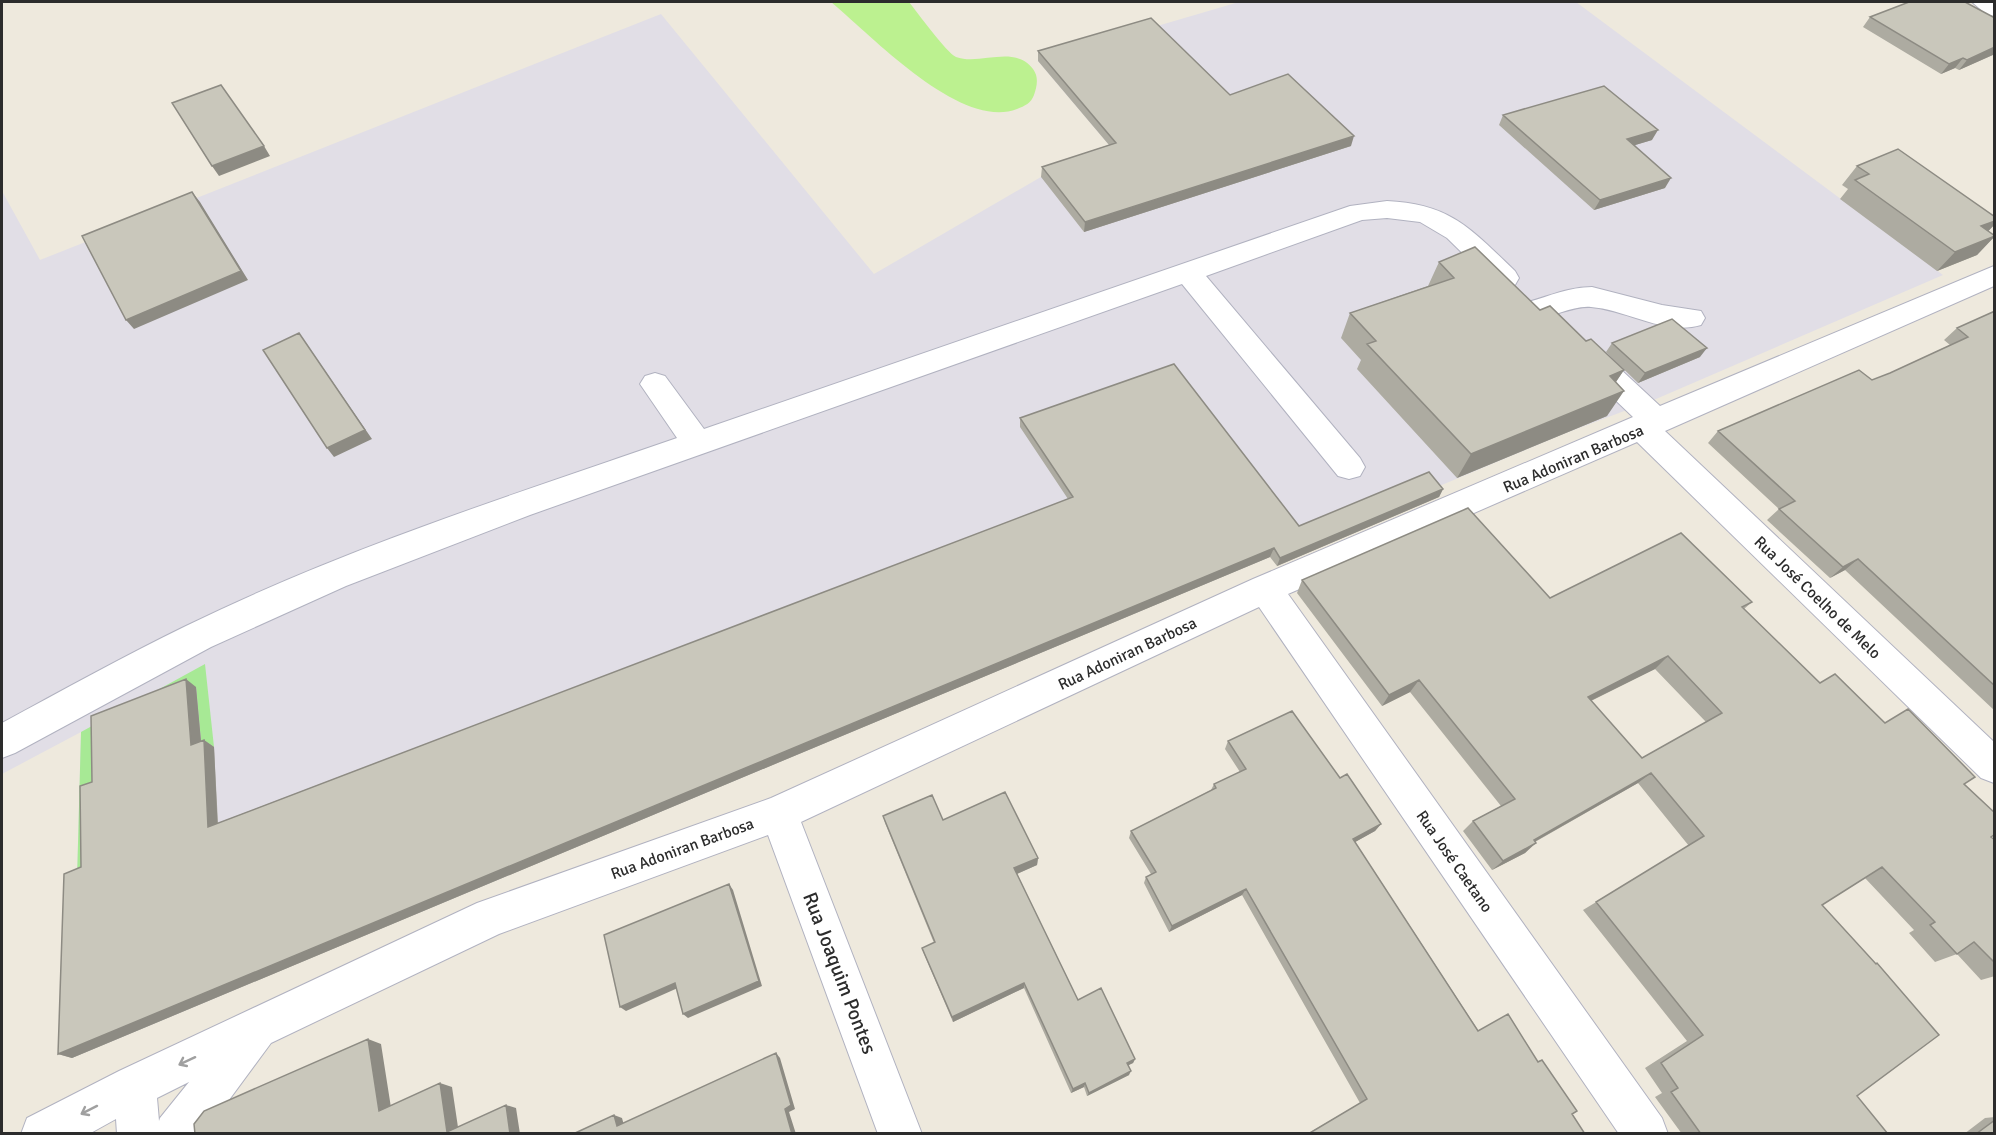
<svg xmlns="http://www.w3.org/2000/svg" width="1996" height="1135" font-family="Signika,sans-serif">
<rect width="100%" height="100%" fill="#eee9dd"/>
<path fill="#e1dee6" d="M1239,2H1576L1943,275L1656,399L1566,433L72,1058L81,732L2,774V191L40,260L661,14L874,274L1041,177L1115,152L1038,61Z"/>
<path fill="#a7e995" d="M205,664L214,747L202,752L196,687L93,873L77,880L81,732Z"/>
<path fill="#bcf190" d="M831,2H909C917,12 947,53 956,57C980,66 1014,44 1033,69C1039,77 1037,86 1034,95C1031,103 1025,106 1017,109C961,131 872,36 831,2Z"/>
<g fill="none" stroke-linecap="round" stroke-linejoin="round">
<g stroke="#b1b2c0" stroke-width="2">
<path id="minor" d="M1972,2H1994V16L1986,14Z
M1387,201C1451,204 1471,229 1515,271L1519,278L1515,285L1505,288L1495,285L1447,238L1420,222L1387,218L1362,220L1206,276L1360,458L1365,467L1360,476L1349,479L1338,476L1182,284L530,515L346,586L211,647L15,753L2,758V723C63,690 124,656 186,626C343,549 512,495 677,438L640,384L645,376L655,373L665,376L704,429L1350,206Z
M1994,266V286L1665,431L1994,742V783L1981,778L1637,442L1288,594L1662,1118L1668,1134H1619L1259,607L801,822L922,1134H878L768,835L499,934L271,1043L204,1134H117L116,1119L89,1134H21L27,1118L119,1071L477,903L771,798L1253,579L1633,417L1583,369L1579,361L1583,353L1593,350L1603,353L1660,406ZM189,1082L160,1118L159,1121L157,1098Z
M1592,287L1662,305L1701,311L1705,318L1701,325C1665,336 1628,310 1591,307C1569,305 1549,322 1528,316L1524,309L1528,302C1550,296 1569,287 1592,287Z"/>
</g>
<use href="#minor" fill="#fff" fill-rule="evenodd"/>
</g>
<path fill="#adaba1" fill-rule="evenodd" d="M1870,17L1995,18V54L1959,70L1955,68L1941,74L1863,27Z
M1038,51L1230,95L1351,146L1084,232L1041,177L1042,167L1109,145L1038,61Z
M1503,115L1652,140L1635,145L1665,188L1594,210L1499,125Z
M1857,166L1995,217V224L1988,231L1995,236L1977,255L1937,271L1840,199L1848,189L1842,185Z
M1439,262L1540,310L1586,341L1624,370L1616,382L1607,416L1457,478L1357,369L1361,360L1341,338L1350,313L1428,286Z
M1995,311V711L1845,570L1830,578L1767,520L1779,509L1708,443L1718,431L1872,380L1890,373L1950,345L1944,340L1957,328Z
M1612,343L1700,357L1638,383L1606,352Z
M1020,418L1299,526L1443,489L1439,497L1277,566L1270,557L72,1058L58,1054L81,867L196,687L201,741L204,740L214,747L218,823L1068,499L1020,427Z
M1302,580L1550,598L1752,602L1744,609L1820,683L1885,723L1964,784L1991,837L1995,840V976L1981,980L1957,954L1935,962L1909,933L1914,930L1865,878L1822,905L1875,964L1877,963L1857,1096L1888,1134H1682L1655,1097L1662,1093L1645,1068L1687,1041L1583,910L1689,846L1638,783L1535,842L1525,853L1492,870L1463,831L1473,821L1501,806L1410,692L1382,706L1297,593ZM1655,669L1706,722L1642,758L1591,701Z
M1228,741L1340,778L1381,824L1375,831L1355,842L1478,1030L1538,1061L1542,1060L1572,1114L1585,1134H1307L1360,1103L1242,895L1169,932L1144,883L1146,877L1151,874L1129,838L1131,831L1211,790L1214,784L1240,772L1225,749Z
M883,816L943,820L1038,858L1037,865L1017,874L1078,1000L1135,1059L1133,1063L1128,1065L1129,1075L1087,1096L1084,1087L1071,1093L1024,988L953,1022L924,954L922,948L934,943L885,823Z
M1995,1117V1134H1964L1985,1118Z"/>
<path fill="#8d8b83" d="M1995,47V54L1959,70L1967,60Z
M1963,58L1955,68L1941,74L1949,64Z
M1658,130L1652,140L1622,149L1627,139Z
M1354,136L1351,146L1084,232L1085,222Z
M264,146L270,156L219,176L212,166Z
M1671,178L1665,188L1594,210L1600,200Z
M192,192L200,202L248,280L134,329L126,320Z
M1995,221V224L1981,239V226Z
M1995,236L1977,255L1937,271L1955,252Z
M299,333L372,439L334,457L327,448Z
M1707,348L1700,357L1638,383L1645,373Z
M1624,370L1607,395L1610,376Z
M1624,391L1607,416L1457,478L1471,454Z
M1443,489L1439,497L1277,566L1280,558Z
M1274,548L1270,557L72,1058L58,1054Z
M1858,559L1845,570L1830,578L1843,567Z
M1668,656L1655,669L1576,708L1588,697Z
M186,679L196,687L202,752L191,745Z
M1419,680L1410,692L1382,706L1389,695Z
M204,740L214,747L218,833L208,827Z
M1651,773L1638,783L1522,849L1534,840Z
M1381,824L1375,831L1348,846L1353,839Z
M1536,843L1525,853L1492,870L1503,861Z
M1038,858L1037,865L1014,875V868Z
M729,884L733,890L762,986L688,1018L683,1014Z
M1246,889L1242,895L1169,932L1172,926Z
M675,983L680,987L626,1011L620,1007Z
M1024,983V988L953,1022L952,1017Z
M368,1039L381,1044L392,1114L379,1111Z
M776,1053L780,1058L795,1109L789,1112L796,1134H792L785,1109Z
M1135,1059L1133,1063L1125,1067L1127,1063Z
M1131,1071L1129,1075L1087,1096L1089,1093Z
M440,1083L452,1087L459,1134L447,1132Z
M1085,1083L1084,1087L1071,1093L1073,1089Z
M506,1105L516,1108L520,1134H510Z
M614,1115L622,1118L625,1129L617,1126Z"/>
<path fill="#c9c7bb" stroke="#8d8b83" stroke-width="1.5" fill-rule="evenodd" d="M1909,2H1965L1995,18V47L1967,60L1963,58L1949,64L1870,17Z
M1151,18L1230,95L1288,74L1354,136L1085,222L1042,167L1116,143L1038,51Z
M221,85L264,146L212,166L172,103Z
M1604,86L1658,130L1627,139L1671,178L1600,200L1503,115Z
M1898,149L1995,217V221L1981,226L1995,236L1955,252L1855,180L1869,174L1857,166Z
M192,192L241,271L126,320L82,236Z
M1475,247L1540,310L1550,306L1586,341L1591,339L1624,370L1610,376L1624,391L1471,454L1367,344L1376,341L1350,313L1454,278L1439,262Z
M1995,311V686L1858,559L1843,567L1779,509L1795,501L1718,431L1859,370L1872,380L1890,373L1968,337L1957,328Z
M1672,319L1707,348L1645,373L1612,343Z
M299,333L365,430L327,448L263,350Z
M1174,364L1299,526L1429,472L1443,489L1280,558L1274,548L58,1054L64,874L81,867L80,786L92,782L91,716L186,679L191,745L204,740L208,827L1073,497L1020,418Z
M1468,508L1550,598L1681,533L1752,602L1742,607L1820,683L1835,674L1885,723L1908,709L1975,777L1964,784L1995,813V834L1991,837L1995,840V963L1974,942L1957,954L1930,925L1935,922L1882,867L1822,905L1876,964L1877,963L1939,1035L1857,1096L1888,1134H1701L1671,1092L1678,1088L1661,1063L1703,1035L1596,902L1704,836L1651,773L1534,840L1536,843L1503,861L1473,821L1515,799L1419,680L1389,695L1302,580ZM1668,656L1722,713L1642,758L1588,697Z
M1292,711L1340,778L1347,774L1381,824L1353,839L1478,1031L1508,1014L1538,1062L1542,1060L1577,1111L1572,1114L1585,1134H1308L1367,1099L1246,889L1172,926L1146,877L1156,872L1131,831L1216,788L1214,784L1246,769L1228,741Z
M1005,792L1038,858L1014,868L1078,1000L1101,988L1135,1059L1127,1063L1131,1071L1089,1093L1085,1083L1073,1089L1024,983L952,1017L922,948L935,942L883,816L932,795L943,820Z
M729,884L759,981L683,1014L675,983L620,1007L604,935Z
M368,1039L379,1111L440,1083L447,1132L506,1105L510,1134H195L194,1124L204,1111Z
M776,1053L791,1105L785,1109L792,1134H573L614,1115L617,1126Z
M1995,1120V1134H1976Z"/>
<defs><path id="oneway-shaft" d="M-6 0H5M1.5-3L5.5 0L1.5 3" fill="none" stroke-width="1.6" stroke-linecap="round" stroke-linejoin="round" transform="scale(1.5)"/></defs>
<g stroke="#a0a0a0">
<use href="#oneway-shaft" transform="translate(187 1061) rotate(155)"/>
<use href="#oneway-shaft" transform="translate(89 1110) rotate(153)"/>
</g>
<g text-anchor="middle" stroke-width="4.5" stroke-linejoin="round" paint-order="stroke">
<g font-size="16" fill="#2c2c2c" stroke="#fff">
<text transform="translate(1573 458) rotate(-23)" y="6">Rua Adoniran Barbosa</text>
<text transform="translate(1818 597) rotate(44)" y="6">Rua José Coelho de Melo</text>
<text transform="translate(1127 653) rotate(-25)" y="6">Rua Adoniran Barbosa</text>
<text transform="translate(682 848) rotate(-20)" y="6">Rua Adoniran Barbosa</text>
<text transform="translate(1455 861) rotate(55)" y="6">Rua José Caetano</text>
</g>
<g font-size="20" fill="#2c2c2c" stroke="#fff">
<text transform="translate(840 973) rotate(69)" y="7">Rua Joaquim Pontes</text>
</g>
</g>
<rect width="1996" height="1135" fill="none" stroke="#2c2c2c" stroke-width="6"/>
</svg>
